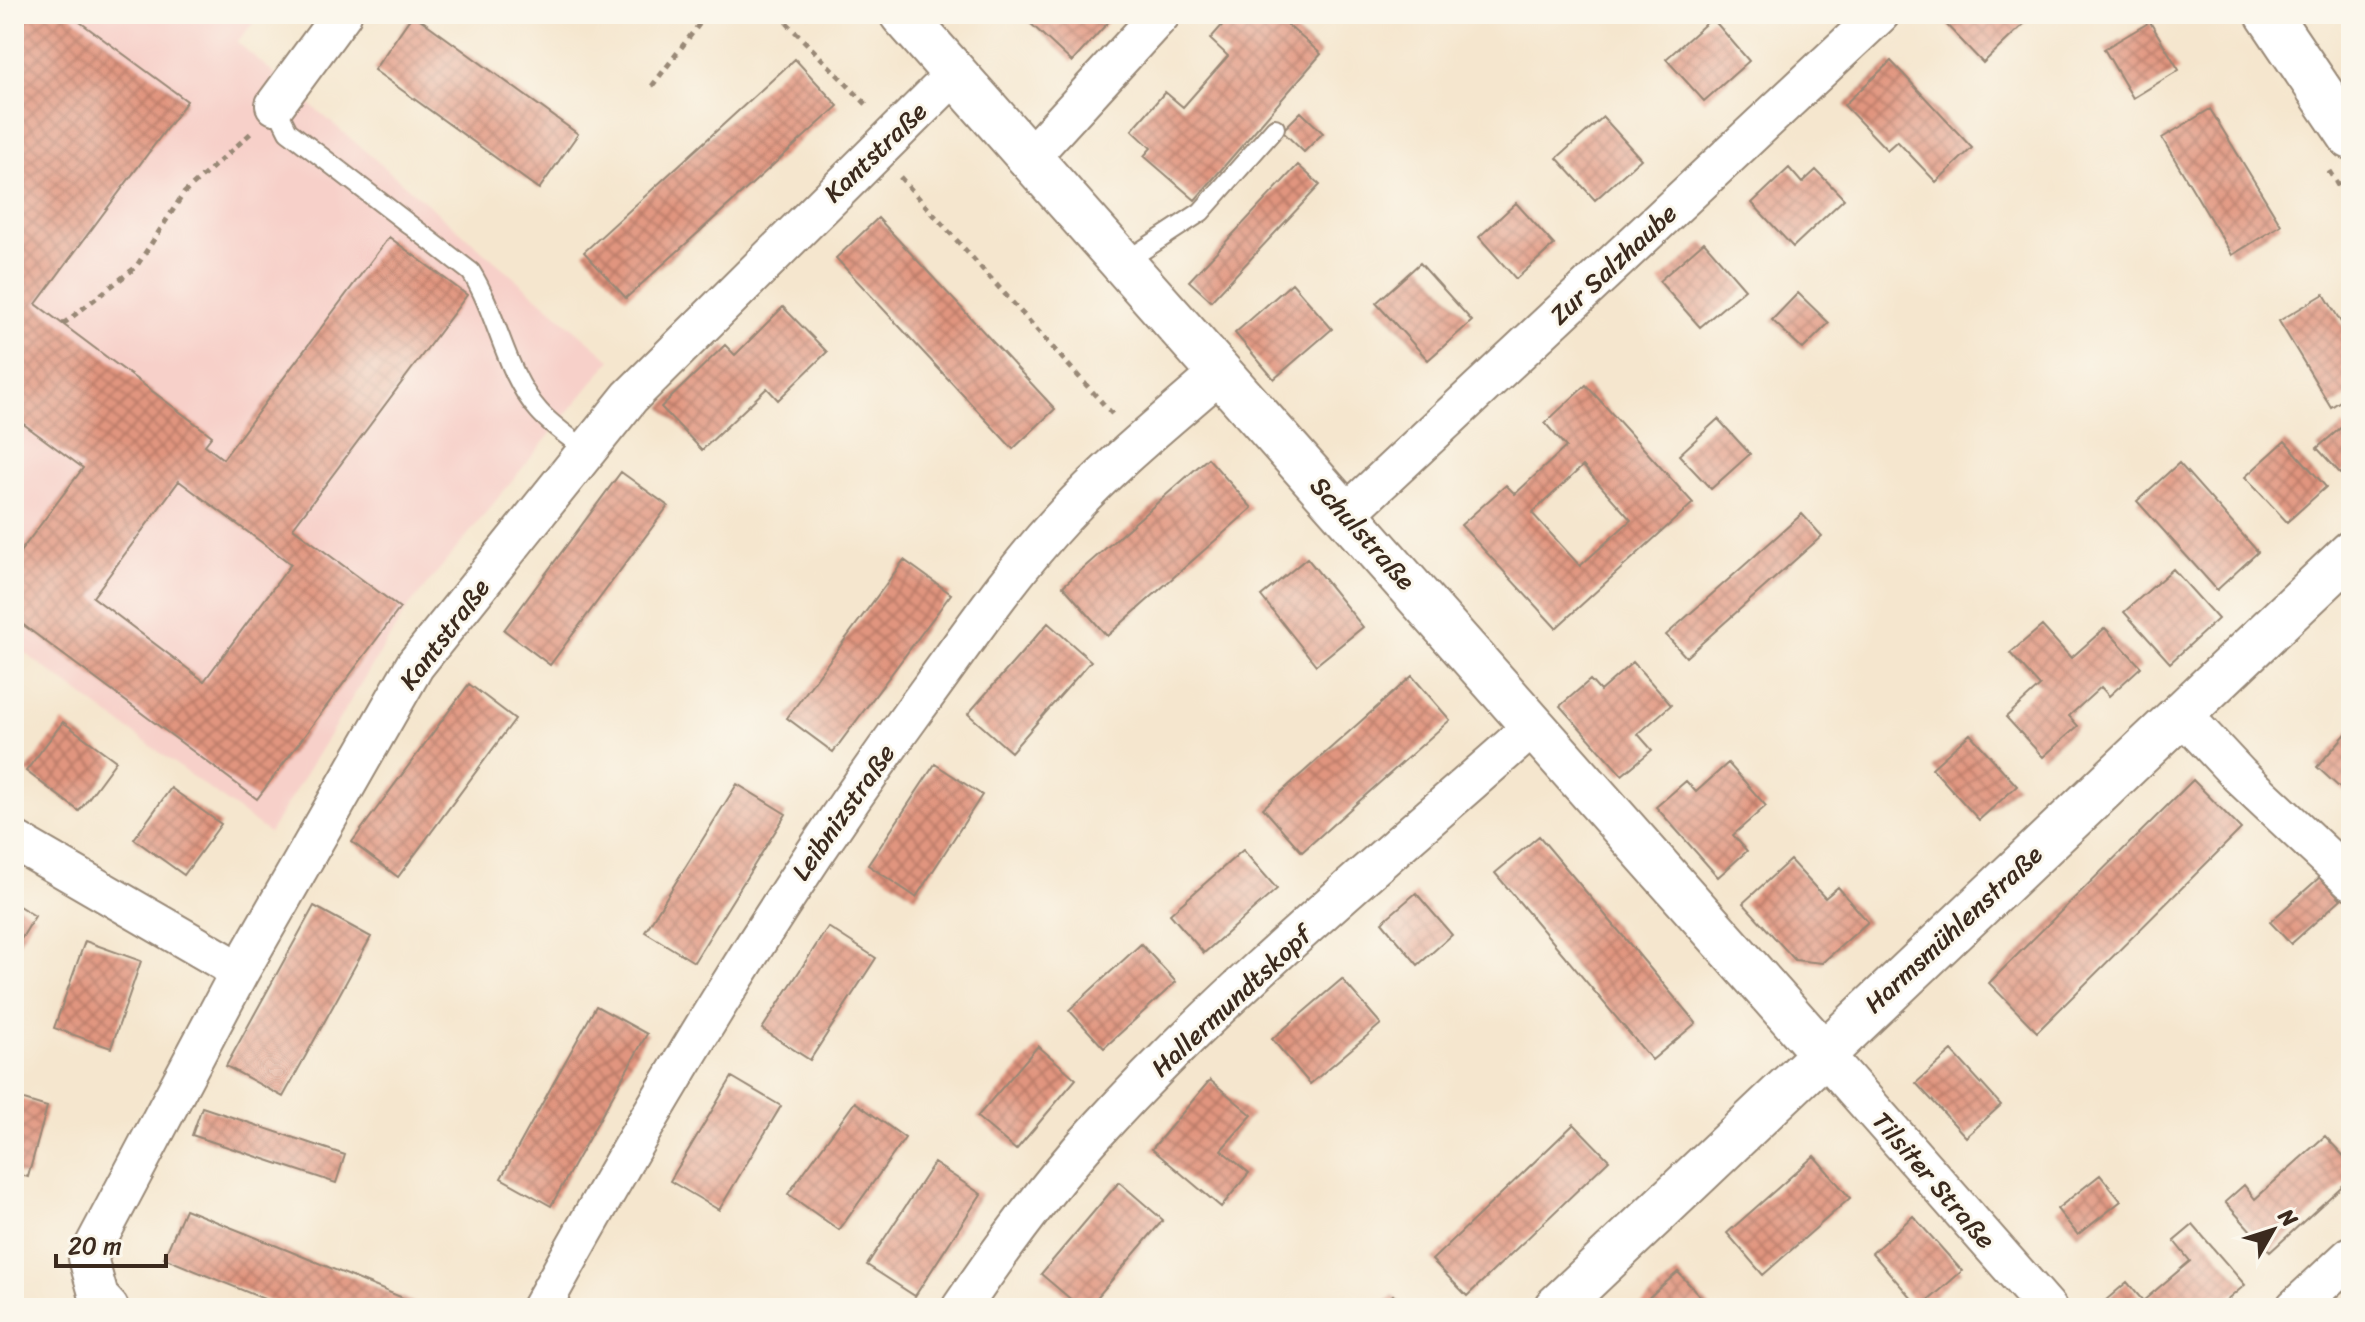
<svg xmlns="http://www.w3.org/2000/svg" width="2365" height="1322" font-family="Sriracha,sans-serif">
<defs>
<pattern id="building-cross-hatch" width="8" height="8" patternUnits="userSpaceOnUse" patternTransform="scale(2)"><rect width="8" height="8" fill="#e1957f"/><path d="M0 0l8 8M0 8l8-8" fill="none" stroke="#b87a67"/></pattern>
</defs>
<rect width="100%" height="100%" fill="#fbf7ec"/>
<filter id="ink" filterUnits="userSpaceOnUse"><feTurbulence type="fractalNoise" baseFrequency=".0125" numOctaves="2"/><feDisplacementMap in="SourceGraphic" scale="16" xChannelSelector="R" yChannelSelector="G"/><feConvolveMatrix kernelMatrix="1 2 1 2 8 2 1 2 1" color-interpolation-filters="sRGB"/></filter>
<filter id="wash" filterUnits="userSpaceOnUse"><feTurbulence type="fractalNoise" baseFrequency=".006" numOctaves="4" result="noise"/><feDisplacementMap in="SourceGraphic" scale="32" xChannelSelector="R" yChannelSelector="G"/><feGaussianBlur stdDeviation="1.8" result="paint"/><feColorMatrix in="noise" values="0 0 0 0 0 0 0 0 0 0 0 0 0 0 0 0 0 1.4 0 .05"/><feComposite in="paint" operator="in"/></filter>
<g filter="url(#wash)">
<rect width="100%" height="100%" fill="#f5e6ce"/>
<path fill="#f7d0c9" d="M14,14H261L237,42L611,360L407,609L269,833L14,645Z"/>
<g id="blocks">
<path fill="url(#building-cross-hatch)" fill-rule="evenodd" d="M14,14H69L187,101L36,304L212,436L205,445L223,459L389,237L467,295L293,528L400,608L257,799L14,618V560L83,468L14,417ZM179,481L291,564L204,681L93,597Z
M413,14L578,134L539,189L374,70Z
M1036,14H1108L1112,18L1072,62L1029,22Z
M1232,14H1275L1321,54L1195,200L1144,156L1151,148L1132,130L1165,92L1183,107L1228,56L1210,39Z
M1947,14H2020L2027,21L1983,63L1941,19Z
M1712,18L1749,61L1704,101L1666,59Z
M2150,22L2179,70L2133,98L2104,49Z
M795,59L838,106L626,298L584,252Z
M1891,61L1972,148L1936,182L1897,141L1887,150L1844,105Z
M2210,109L2281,225L2232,255L2162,138Z
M1301,112L1323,133L1304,152L1282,131Z
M1603,117L1641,159L1595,200L1557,158Z
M1298,165L1320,185L1211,301L1189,281Z
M1789,168L1802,183L1816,170L1844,199L1793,247L1752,203Z
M1516,203L1554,245L1516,279L1479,237Z
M878,218L1055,409L1013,449L836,258Z
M1704,242L1745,289L1700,327L1659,281Z
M1420,263L1472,321L1428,360L1376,303Z
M1292,283L1332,329L1274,379L1235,333Z
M1798,293L1829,323L1803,349L1772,320Z
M2324,294L2351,339V394L2331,407L2279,321Z
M783,307L827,352L778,400L767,388L702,450L661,407L725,345L735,355Z
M1586,385L1693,503L1556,628L1461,525L1506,485L1515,494L1566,447L1545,423ZM1583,466L1631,520L1580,566L1532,513Z
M1718,419L1750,454L1711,489L1679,455Z
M2343,426L2351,435V465L2341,474L2317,448Z
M2285,441L2326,487L2287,522L2245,477Z
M1208,458L1252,508L1107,636L1063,586Z
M2179,463L2258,552L2217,590L2137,501Z
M621,472L668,506L550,665L504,630Z
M1802,514L1822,536L1686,657L1666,635Z
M1307,558L1363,627L1316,665L1261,596Z
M904,560L951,594L833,752L787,718Z
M2173,569L2218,619L2170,663L2124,612Z
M1048,623L1091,661L1011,752L968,714Z
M2042,626L2071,658L2105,628L2141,667L2109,696L2101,687L2069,716L2078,726L2043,757L2006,717L2040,686L2010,653Z
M1633,662L1671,705L1638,734L1652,750L1622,775L1560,706L1590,680L1600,691Z
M1412,676L1450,720L1302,852L1263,808Z
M469,684L515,719L398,877L352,842Z
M63,722L116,761L79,811L26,771Z
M2351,728V798L2317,767Z
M1970,734L2017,786L1979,820L1932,768Z
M1728,763L1766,806L1733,835L1747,851L1718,877L1656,807L1686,781L1696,792Z
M935,764L982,795L916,897L868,865Z
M2193,780L2241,829L2037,1032L1989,983Z
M737,784L786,814L694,962L645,932Z
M171,788L221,824L184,875L134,839Z
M1539,836L1696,1023L1652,1060L1495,873Z
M1243,850L1277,889L1204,953L1170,914Z
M1790,860L1825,898L1838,887L1868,922L1822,963L1795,960L1743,903Z
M2320,877L2341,899L2291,944L2270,922Z
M1416,893L1452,935L1418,965L1382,922Z
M14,903L35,916L14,951Z
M314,906L371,937L283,1097L226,1066Z
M828,927L876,958L810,1060L762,1029Z
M85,941L141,961L111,1048L54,1028Z
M1141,944L1176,982L1104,1048L1069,1010Z
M1342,979L1381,1024L1310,1084L1272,1039Z
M596,1006L647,1034L551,1206L501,1178Z
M1038,1046L1076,1079L1016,1150L977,1117Z
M1952,1051L2001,1105L1966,1137L1916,1083Z
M732,1077L781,1106L719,1210L670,1181Z
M1210,1080L1252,1115L1221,1150L1249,1173L1221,1207L1152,1149Z
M14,1097L47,1107L28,1177L14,1173Z
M855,1102L905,1138L839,1230L788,1194Z
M202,1107L345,1155L336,1183L192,1135Z
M1574,1124L1609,1160L1467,1296L1432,1260Z
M2325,1136L2351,1164V1178L2270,1252L2225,1202L2244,1185L2255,1199Z
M1814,1156L1850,1198L1763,1275L1727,1233Z
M934,1163L981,1194L915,1296L867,1265Z
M2100,1175L2121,1201L2078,1235L2057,1209Z
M1119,1182L1163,1220L1088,1308H1081L1041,1274Z
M185,1209L287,1250L427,1308H286L164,1258Z
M1913,1216L1962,1271L1920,1308L1872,1253Z
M2193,1225L2245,1285L2218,1308H2113L2106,1300L2127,1282L2143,1301L2190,1261L2174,1241Z
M1678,1272L1711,1308H1638L1655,1292Z
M1393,1295L1405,1308H1379Z"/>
</g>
</g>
<g filter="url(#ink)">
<use href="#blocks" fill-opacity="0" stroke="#988876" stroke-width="2"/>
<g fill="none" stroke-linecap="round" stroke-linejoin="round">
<g stroke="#988876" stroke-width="22">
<path id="service" d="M275,105L288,131L471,272C498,315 505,373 539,411C552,426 571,438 587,451
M1123,263L1201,212L1275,128"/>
</g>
<g stroke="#988876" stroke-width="42">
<path id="minor" d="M275,105L342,14
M1030,157L1161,14
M1346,514L1880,14
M2181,713L2239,775L2351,880
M14,840L240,971
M1822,1052L2047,1308
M109,1308L99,1297L88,1258L240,971L415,665L630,397L955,74
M541,1308C656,1100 776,900 916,708C964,643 1009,575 1064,516C1111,464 1168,419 1220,373
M961,1308C1003,1246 1048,1185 1098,1130C1231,984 1387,857 1534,726
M2295,1308L2351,1256"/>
</g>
<g stroke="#988876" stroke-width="48">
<path id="tertiary" d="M902,14L1822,1052
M2268,14L2351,137
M1556,1308L2351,553"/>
</g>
<path stroke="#988876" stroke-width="5" stroke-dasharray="6 6" stroke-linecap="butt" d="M778,14L870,108
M652,86L707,14
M2329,171L2351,207
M900,177L1115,417
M63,324L136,267L184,193L251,133"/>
<use href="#service" stroke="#fff" stroke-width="18"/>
<use href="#minor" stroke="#fff" stroke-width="38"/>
<use href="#tertiary" stroke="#fff" stroke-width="44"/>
</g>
</g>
<g text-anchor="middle" stroke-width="6" stroke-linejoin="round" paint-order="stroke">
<g font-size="26" fill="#3b2a1e" stroke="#fbf7ec">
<text transform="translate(875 152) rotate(-44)" y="9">Kantstraße</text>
<text transform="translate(1613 264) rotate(-43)" y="9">Zur Salzhaube</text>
<text transform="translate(1363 533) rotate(48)" y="9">Schulstraße</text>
<text transform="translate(444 634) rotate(-53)" y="9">Kantstraße</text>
<text transform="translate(843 812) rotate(-55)" y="9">Leibnizstraße</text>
<text transform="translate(1953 929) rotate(-43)" y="9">Harmsmühlenstraße</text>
<text transform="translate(1231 1001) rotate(-43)" y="9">Hallermundtskopf</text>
<text transform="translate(1934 1180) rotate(49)" y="9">Tilsiter Straße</text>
</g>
</g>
<rect width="2365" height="1322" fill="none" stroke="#fbf7ec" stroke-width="48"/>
<g transform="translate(2273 1230) rotate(51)" stroke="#fbf7ec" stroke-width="6" paint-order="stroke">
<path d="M0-6L14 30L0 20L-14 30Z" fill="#3b2a1e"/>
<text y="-12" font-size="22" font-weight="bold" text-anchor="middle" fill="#3b2a1e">N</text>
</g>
<path d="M56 1254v12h110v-12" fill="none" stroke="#3b2a1e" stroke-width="4"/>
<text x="68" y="1254" font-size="24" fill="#3b2a1e" stroke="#fbf7ec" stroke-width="6" paint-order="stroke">20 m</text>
</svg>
